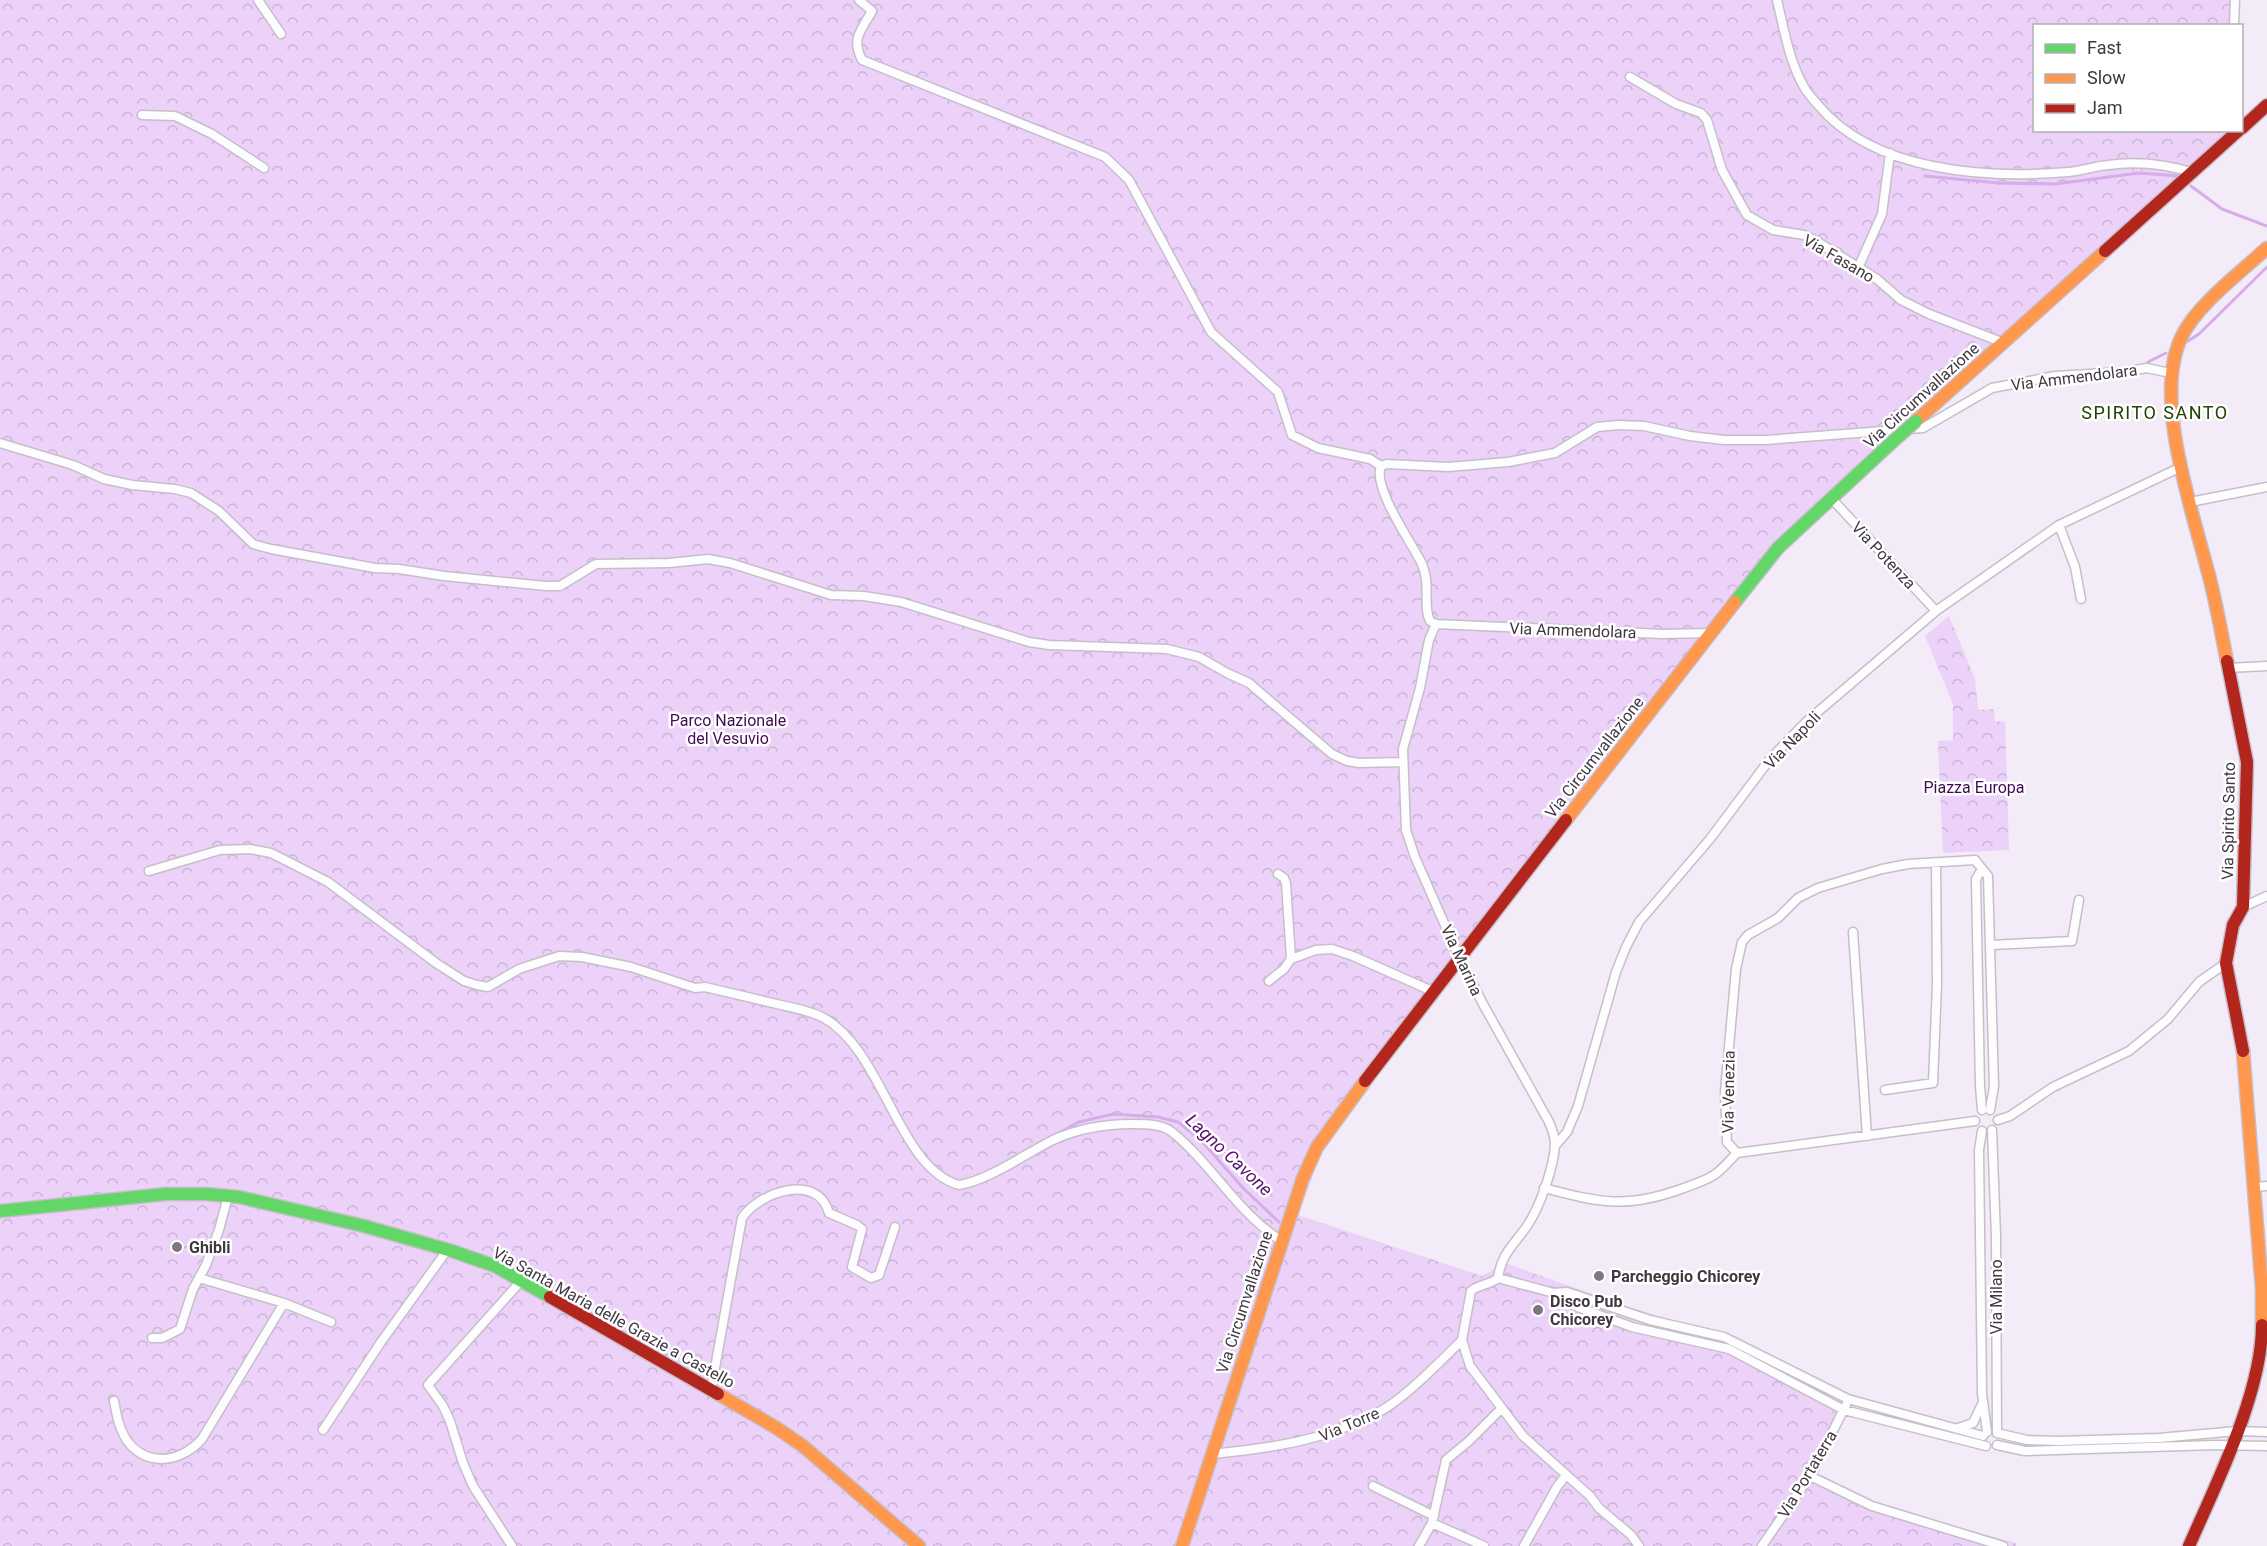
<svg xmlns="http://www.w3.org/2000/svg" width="2267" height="1546" font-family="Roboto,sans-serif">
<defs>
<pattern id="park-crowns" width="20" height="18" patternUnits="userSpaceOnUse" patternTransform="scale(1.5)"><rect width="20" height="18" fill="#ecd1f9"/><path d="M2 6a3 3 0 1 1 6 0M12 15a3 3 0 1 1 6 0" fill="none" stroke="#cbb4d7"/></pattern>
</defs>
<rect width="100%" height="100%" fill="#f3ebf7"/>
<path fill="url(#park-crowns)" d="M0,0H2237L2236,25L2034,26V130L2233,131L2232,146L1826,508L1772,559L1437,990L1323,1148L1298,1215L1482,1276L1505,1263L1629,1307L1736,1339L1847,1395L1819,1474L1879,1505L2016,1543V1546H0Z
M1949,616L1975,679L1978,710L1994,709L1995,721L2005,722L2009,850L1943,853L1938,741L1953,740V704L1925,636Z"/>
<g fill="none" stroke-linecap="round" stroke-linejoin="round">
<path stroke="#d6ade8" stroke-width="3" d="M1925,176L1999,183L2055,184L2139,173L2180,176
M2191,186L2222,209L2267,226
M2185,343L2199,334L2267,267
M2148,362L2166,353
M1059,1133L1079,1122L1113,1114L1158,1117L1178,1122L1200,1139L1243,1188L1279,1222"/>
<g stroke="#c6bfc9" stroke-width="11">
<path id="street" d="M258,0L281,34
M859,0L872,11C861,31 851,38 862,60L1105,157L1129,180L1211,332L1278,392L1292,435L1318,448L1370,459L1381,466
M1777,0C1784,29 1789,61 1804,87C1807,93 1813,99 1818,105C1874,172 1987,179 2068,172C2082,171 2095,166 2108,165C2138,161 2165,164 2194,173
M2234,26L2235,0
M1630,77L1676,104L1701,113L1707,120L1722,170L1747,215L1773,230L1804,235L1816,241L1877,279L1901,300L1929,314L2004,343
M142,115L175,116L212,134L264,168
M1859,266L1882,214L1890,153
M0,443L73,465L104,479L132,485L175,489L191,493L219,511L253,544L271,549L375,568L399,569L444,576L546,586H560L596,564L669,563L708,559L730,563L831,595L864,596L901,602L1029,642L1049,645L1167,649L1199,657L1227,673L1249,683L1332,754L1347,761L1359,763L1403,762
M1831,498L1936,611
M2190,502L2267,487
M2059,525L2075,567L2081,599
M1436,624L1429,640L1420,688L1403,749L1406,830L1415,857L1459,957L1483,1004L1549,1122C1552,1129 1555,1136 1555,1144C1554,1167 1540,1207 1527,1226C1514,1245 1501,1254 1498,1278
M1711,633L1663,634L1436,624L1430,621C1422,605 1432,585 1421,562C1411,542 1372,487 1381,466L1387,464L1448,467L1508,462L1555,453L1597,427L1618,425L1644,426L1690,436L1724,440H1766L1923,428L1992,388L2055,376L2123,372L2147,368L2170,373
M2228,668L2267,666
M1982,869L1976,879L1980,1086L1982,1110
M149,871L220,850L250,849L271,853L328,882L436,963L464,981L477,985L488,987L519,969L559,956L582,957L631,967L695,988L705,987C730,993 755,999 781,1005C795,1008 811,1011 824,1018C884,1052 898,1168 959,1185C987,1181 1027,1153 1053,1140C1079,1128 1105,1124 1133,1124C1146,1124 1162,1124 1172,1132C1212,1164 1238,1214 1282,1241
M1278,874L1284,878L1286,883L1291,959
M2243,907L2267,896
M1853,932L1867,1136
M1991,945L2072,941L2079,900
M1269,981L1284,969L1291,959L1316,950L1332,949L1353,956L1432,991
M1885,1090L1933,1083L1937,984L1936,862
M1998,1120L2010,1116L2053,1087L2129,1051L2168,1019L2199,982L2226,963
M1975,1121L1737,1153L1727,1142L1725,1091L1736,969L1742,942L1748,935L1778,918L1798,898L1818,888L1882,869L1908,864L1975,860L1988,876L1994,1086L1990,1110
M1992,1130L1996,1236L1997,1433L2027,1440L2057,1441L2159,1438L2237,1431L2267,1432
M1982,1131L1979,1150L1982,1393L1987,1432
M1555,1146L1567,1132L1578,1106L1616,972L1626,947L1639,922L1710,839L1770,759L1806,722L1936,611L2059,525L2181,467
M2255,1187L2267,1186
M1544,1188C1601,1203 1627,1209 1684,1188C1694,1184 1705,1181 1714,1175C1722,1170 1730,1160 1737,1153
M199,1278L284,1303L331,1322
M1498,1278L1554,1293L1567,1292L1650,1320L1724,1337L1848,1399L1983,1436
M1498,1278C1490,1285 1479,1284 1471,1291L1462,1340L1470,1366L1523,1436L1590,1496L1599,1508L1631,1535L1639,1546
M1554,1293L1564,1302L1632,1327L1729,1349L1844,1410L1986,1446
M152,1338H162L180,1329L193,1289L206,1265L219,1230L228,1196
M711,1390L742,1218C759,1192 818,1172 829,1213L857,1225L862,1229L852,1267L871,1278L879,1275L895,1227
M114,1401C116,1410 117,1420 121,1429C136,1467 177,1467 202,1439L284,1303
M1958,1428L1973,1423L1982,1404
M323,1430L381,1342L448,1249
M1997,1445L2025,1451L2215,1445L2267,1446
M1212,1454C1270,1448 1325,1441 1377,1413C1403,1400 1440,1362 1462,1340
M1810,1476L1872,1506L2003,1546
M1373,1486L1434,1516
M1432,1523L1484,1546
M512,1546L473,1486L463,1463L450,1421L443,1406L428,1385L521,1281
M1419,1546L1432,1523L1446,1460L1469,1441L1501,1409
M1524,1546L1557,1487L1566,1475
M1762,1546L1810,1476L1846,1405"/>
</g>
<g stroke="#c6bfc9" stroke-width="15">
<path id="fast" d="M1735,602L1778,548L1890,444
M0,1211L166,1194H206L239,1197L364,1226L452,1251L495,1266L550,1297"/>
</g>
<g stroke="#c6bfc9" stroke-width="15">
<path id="slow" d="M1916,421L2105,251
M2227,661C2221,632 2216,601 2208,572C2192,509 2152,396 2182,336C2197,305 2241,272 2267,248
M1566,820L1735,602
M2243,1051L2262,1289V1325
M718,1394L775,1427L803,1446L919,1546
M1182,1546L1303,1178L1317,1147L1365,1081"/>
</g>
<g stroke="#c6bfc9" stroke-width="15">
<path id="jam" d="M2242,128L2267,105
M2105,251L2239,130
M2227,661L2247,762L2243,907L2233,925L2226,963L2243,1051
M1365,1081L1566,820
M550,1297L718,1394
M2189,1546C2216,1484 2262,1393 2262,1325"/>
</g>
<use href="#street" stroke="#fdfcfe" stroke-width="8"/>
<use href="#fast" stroke="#63d668" stroke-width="12"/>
<use href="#slow" stroke="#ff974d" stroke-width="12"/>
<use href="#jam" stroke="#b3261e" stroke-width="12"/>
<g stroke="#c6bfc9" stroke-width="15" stroke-linecap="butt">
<path id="fast-bridge" d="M1890,444L1916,421"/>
</g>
<use href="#fast-bridge" stroke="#63d668" stroke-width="12"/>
</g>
<g fill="#7e7681" stroke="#fff" stroke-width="2">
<circle cx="177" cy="1247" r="6"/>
<circle cx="1599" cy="1276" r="6"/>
<circle cx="1538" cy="1310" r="6"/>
</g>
<g text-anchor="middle" stroke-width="5" stroke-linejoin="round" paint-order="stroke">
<g font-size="16" fill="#3f3742" stroke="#fff">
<text transform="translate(1839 258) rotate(30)" y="6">Via Fasano</text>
<text transform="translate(2074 377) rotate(-7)" y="6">Via Ammendolara</text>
<text transform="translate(1921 395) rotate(-42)" y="6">Via Circumvallazione</text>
<text transform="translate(1884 555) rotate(47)" y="6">Via Potenza</text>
<text transform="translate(1573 630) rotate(2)" y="6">Via Ammendolara</text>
<text transform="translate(1792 740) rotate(-46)" y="6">Via Napoli</text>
<text transform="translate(1594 757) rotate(-52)" y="6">Via Circumvallazione</text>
<text transform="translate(2228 821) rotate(-89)" y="6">Via Spirito Santo</text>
<text transform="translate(1462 960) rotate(65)" y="6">Via Marina</text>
<text transform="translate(1728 1092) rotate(-89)" y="6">Via Venezia</text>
<text transform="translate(1996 1297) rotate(-90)" y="6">Via Milano</text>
<text transform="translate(1244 1302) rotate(-72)" y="6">Via Circumvallazione</text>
<text transform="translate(614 1317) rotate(29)" y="6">Via Santa Maria delle Grazie a Castello</text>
<text transform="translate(1349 1424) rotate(-23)" y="6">Via Torre</text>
<text transform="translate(1807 1474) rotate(-59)" y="6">Via Portaterra</text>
</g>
<g font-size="16" fill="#410c54" stroke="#fff">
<text x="728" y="726">Parco Nazionale<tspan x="728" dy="18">del Vesuvio</tspan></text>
<text x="1974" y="793">Piazza Europa</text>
</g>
<g font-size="16" font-weight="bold" fill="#3f3742" stroke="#fff" text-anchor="start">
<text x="189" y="1253">Ghibli</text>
<text x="1611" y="1282">Parcheggio Chicorey</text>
<text x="1550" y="1307">Disco Pub<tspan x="1550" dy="18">Chicorey</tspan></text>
</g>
<g font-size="18" letter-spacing="1.5" fill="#204401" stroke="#fff">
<text x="2155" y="419">SPIRITO SANTO</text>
</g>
<g font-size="18" font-style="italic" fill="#57106f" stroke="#fff">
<text transform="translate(1229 1155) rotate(43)" y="6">Lagno Cavone</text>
</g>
</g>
<rect x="2033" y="24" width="210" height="108" fill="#ffffff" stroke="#b2afb3" stroke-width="1.5"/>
<rect x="2045" y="44" width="30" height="9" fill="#63d668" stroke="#b2afb3" stroke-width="1.5"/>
<text x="2087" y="54" font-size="18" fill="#3f3742">Fast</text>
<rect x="2045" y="74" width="30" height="9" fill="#ff974d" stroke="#b2afb3" stroke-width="1.5"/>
<text x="2087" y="84" font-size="18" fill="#3f3742">Slow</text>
<rect x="2045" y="104" width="30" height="9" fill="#b3261e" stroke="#b2afb3" stroke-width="1.5"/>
<text x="2087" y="114" font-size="18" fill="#3f3742">Jam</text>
</svg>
